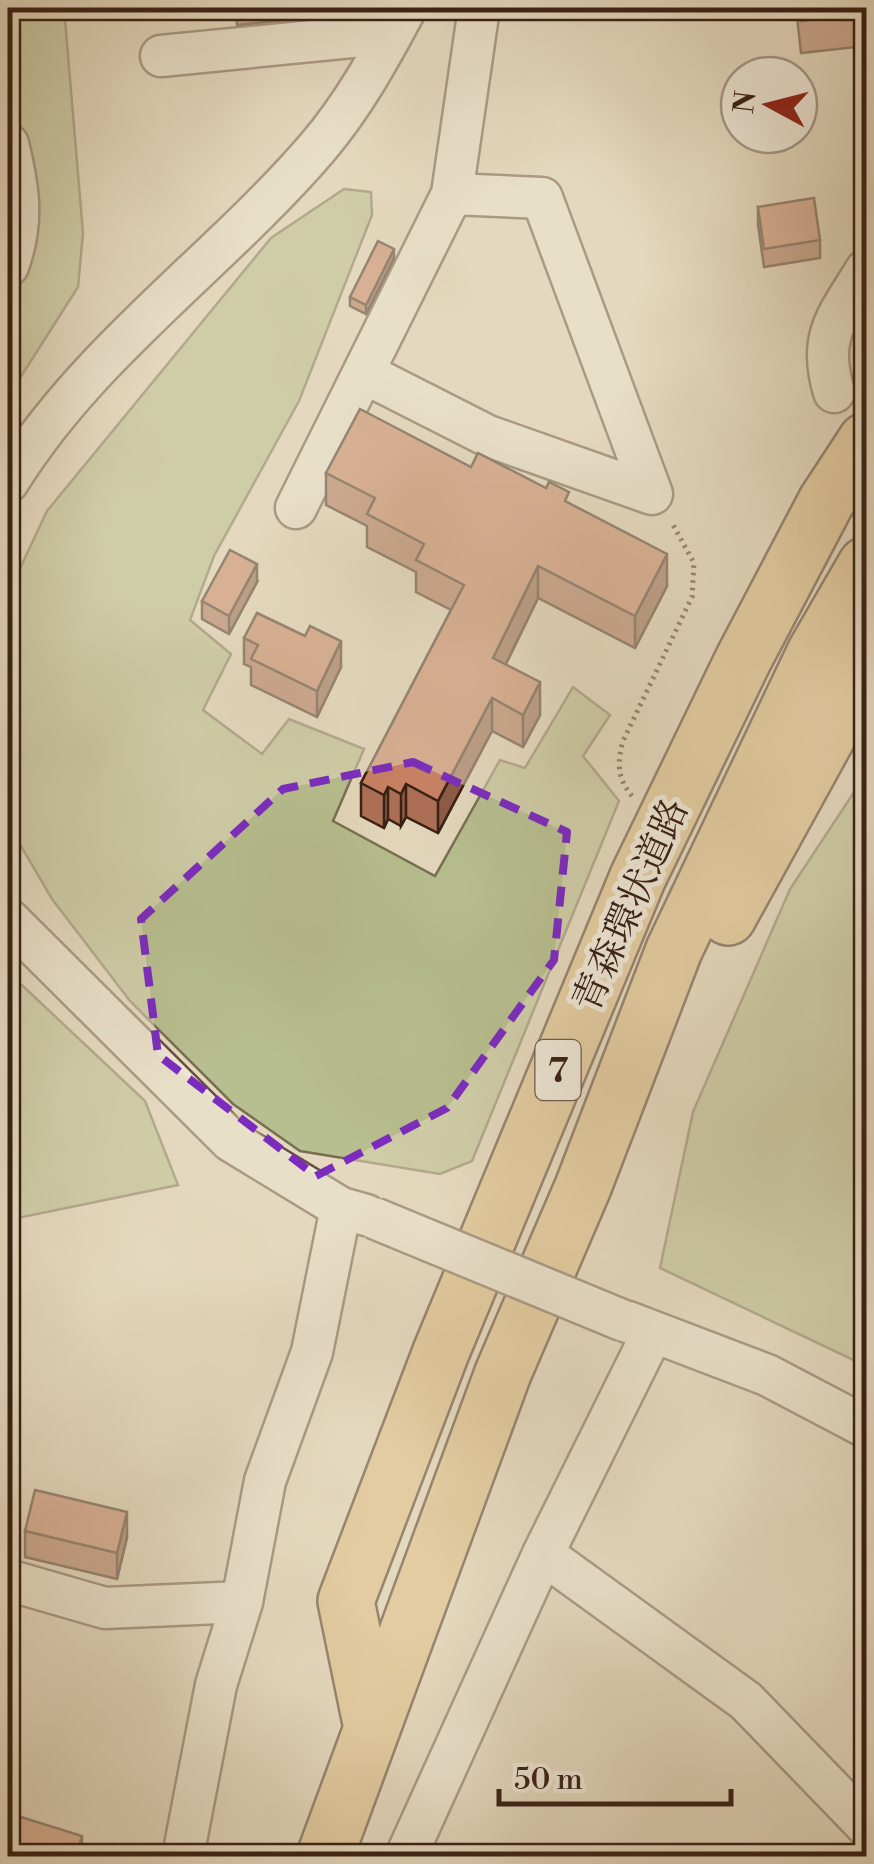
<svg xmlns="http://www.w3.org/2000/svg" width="874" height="1864" font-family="'Libre Bodoni','Noto Serif JP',serif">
<rect width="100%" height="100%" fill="#e4d8be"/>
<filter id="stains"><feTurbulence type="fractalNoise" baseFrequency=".002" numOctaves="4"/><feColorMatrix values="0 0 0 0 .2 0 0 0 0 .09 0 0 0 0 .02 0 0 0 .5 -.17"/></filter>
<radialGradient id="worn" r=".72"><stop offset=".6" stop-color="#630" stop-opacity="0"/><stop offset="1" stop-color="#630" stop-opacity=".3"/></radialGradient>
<path fill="#b7be8f" stroke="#786f52" stroke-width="2.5" d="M8,8H64L83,233L78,287L8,397Z
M344,189L371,192L372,215L299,401L214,556L190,620L231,654L203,710L262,754L289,719L364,749L333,821L435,876L500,760L525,768L573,687L610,715L583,756L619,801L472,1161L440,1174L300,1151L233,1104L130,1001L52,899L8,824V594L47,511L271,238Z
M866,774V1366L660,1268L693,1112L790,889Z
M8,972L145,1101L178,1185L8,1220Z"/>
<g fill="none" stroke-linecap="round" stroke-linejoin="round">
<g stroke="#644e3f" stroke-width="45">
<path id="minor" d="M161,56L392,33
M8,144C19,189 24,222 8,266
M364,373L488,436L652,494L542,198L452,194
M834,392C817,336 838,316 866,270
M8,482C88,352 219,262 317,148C353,106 380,57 406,8
M296,508L452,194L479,8
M8,919L231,1141L341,1208L366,1215
M628,1322L767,1375L866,1427
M543,1554L746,1701L866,1825
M8,1580L105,1608L242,1602
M183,1856L216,1685L242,1602L265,1481L312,1352L341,1208
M406,1856L543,1554L653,1332"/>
</g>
<g stroke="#392015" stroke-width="60">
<path id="highway" d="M728,917L866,666
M372,1728L346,1601L441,1352L638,877L743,660L826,502L866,441
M325,1856L503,1373L583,1187L674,950L815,653L866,565"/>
</g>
<path stroke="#392015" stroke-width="5" stroke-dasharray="2.5 5" stroke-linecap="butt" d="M632,796C617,778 617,763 623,741L692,597L694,563L672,523"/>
<use href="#minor" stroke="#ede6d5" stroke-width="40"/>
<use href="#highway" stroke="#e2bc7f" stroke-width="55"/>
<g stroke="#644e3f" stroke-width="45" stroke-linecap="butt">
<path id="minor-bridge" d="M374,1218L624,1321"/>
</g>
<use href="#minor-bridge" stroke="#ede6d5" stroke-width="40"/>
</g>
<path fill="#ad7057" stroke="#392015" stroke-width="2.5" d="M140,8H181V16L141,20Z
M236,8H370V11L237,25Z
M796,8H866V46L801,53Z
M758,207L820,240V258L764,267L758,225Z
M394,258L366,314L350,306V297Z
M471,467L569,503L667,586L635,648L538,598L506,664L540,715L523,747L492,731L438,833L406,817L401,826L388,819L384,828L361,816V783L451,610L416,592V572L367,547V526L326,505V473Z
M257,582L229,634L202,619V601Z
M244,638L341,667L317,717L251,685V667L244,664Z
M25,1531L127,1537L117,1579L25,1557Z"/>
<path fill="#8d5b47" stroke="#392015" stroke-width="2.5" d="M394,249V258L366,314V305Z
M667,554V586L635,648V616Z
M257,564V582L229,634V616Z
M538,566V598L493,690V658Z
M341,641V667L317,717V691Z
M540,682V715L523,747V715Z
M492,698V731L438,833V801Z
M406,784V817L401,826V794Z
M388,787V819L384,828V795Z
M127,1512V1537L117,1579V1553Z
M82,1836V1856H76Z"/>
<path fill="#c98265" stroke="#392015" stroke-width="2.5" d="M800,8H866V13L801,21Z
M814,198L820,240L764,249L758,207Z
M378,241L394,249L366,305L350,297Z
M360,409L471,467L478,453L546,488L549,482L569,492L565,501L667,554L635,616L538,566L493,658L540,682L523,715L492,698L438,801L406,784L401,794L388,787L384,795L361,783L464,585L416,560L424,544L367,514L375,498L326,473Z
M230,550L257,564L229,616L202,601Z
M257,613L305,636L310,626L341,641L317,691L251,659L258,645L244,638Z
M35,1490L127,1512L117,1553L25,1531Z
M8,1813L82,1836L76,1856H8Z"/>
<path d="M0 0H874V1864H0ZM413,762L567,832L554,960L447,1108L316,1176L158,1055L141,919L283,789Z" fill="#e4d8be" fill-opacity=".55" fill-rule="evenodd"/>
<path fill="none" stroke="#7b2cbf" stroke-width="8" stroke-dasharray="20 12" stroke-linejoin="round" d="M413,762L567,832L554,960L447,1108L316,1176L158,1055L141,919L283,789Z"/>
<g text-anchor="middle" stroke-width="10" stroke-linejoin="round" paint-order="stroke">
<rect fill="#ede6d5" stroke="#6f5b4f" stroke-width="2.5" x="535.5" y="1040" width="45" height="60" rx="8"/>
<g font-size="35" font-weight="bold" fill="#392015">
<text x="558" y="1082">7</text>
</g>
<g font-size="38" fill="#392015" stroke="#ede6d5">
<text transform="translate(630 905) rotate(-66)" y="13">青森環状道路</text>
</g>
</g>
<rect width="874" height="1864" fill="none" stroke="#e4d8be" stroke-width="40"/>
<rect x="10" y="10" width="854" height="1844" fill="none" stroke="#392015" stroke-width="5"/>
<rect x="20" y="20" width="834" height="1824" fill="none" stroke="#392015" stroke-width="2.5"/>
<g transform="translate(769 105) rotate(277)"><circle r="48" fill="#ede6d5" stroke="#a59788" stroke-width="2.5"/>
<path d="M0-8L18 38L0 25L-18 38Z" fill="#8f2418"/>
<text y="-15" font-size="28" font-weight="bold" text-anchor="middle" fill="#392015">N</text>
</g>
<path d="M499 1789v15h232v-15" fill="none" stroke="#392015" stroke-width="5"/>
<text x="514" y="1789" font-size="30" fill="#392015" stroke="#ede6d5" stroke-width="8" paint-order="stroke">50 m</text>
<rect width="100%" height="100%" filter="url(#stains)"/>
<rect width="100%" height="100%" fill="url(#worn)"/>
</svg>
